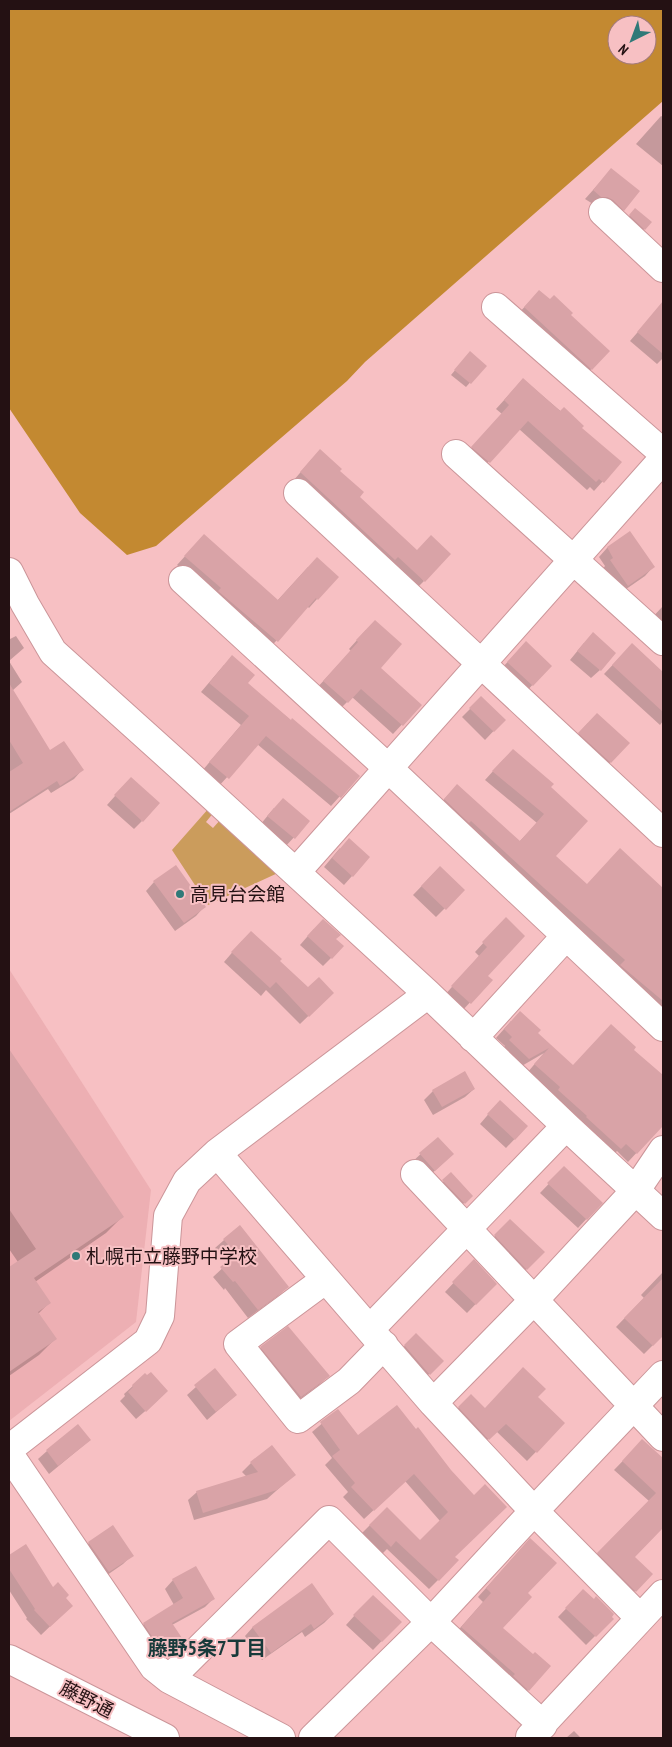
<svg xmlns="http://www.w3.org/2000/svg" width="672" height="1747" font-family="'PT Sans Narrow','Noto Sans JP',sans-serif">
<rect width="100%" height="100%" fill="#f7c0c3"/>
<path fill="#edafb3" d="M9,969L151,1190L136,1322L9,1421Z"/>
<path fill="#cb9c5c" d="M209,808L214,812L206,822L213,828L221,819L280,872L208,905L172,850Z"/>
<path fill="#c38931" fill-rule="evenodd" d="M9,9H663V101L365,362L347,381L156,546L127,555L80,513L9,408ZM617,25H647V55H617Z"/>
<path fill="#0003" d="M661,116L663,117V166L636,144Z
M611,170L623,210L615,218L585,199Z
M631,214L650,223L640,233L626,220Z
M531,300L569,315L608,351L583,378L516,316Z
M663,303V358L657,364L630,341Z
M466,357L485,366L466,387L451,375Z
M523,379L620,462L594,491L590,487L587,490L519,429L480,471L464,456L502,414L496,409Z
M312,459L338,471L424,581L416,589L293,481Z
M629,533L653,567L645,576L619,594L602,570L605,566L599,557L607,548Z
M196,544L277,601L308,567L317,599L309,608L307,606L268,650L177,565Z
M663,606V638L649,621Z
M366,630L379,668L420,705L393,734L352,697L338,711L315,690L351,651L349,649Z
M16,636L24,648L9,661V637L10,639Z
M526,643L550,666L524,694L499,671Z
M584,643L600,670L591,678L570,660Z
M623,654L653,670L663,680V721L660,725L604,674Z
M9,661L22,682L12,691L50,752L82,770L74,779L51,793L48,789L9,814Z
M224,665L358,776L331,806L257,744L219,786L202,771L241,725L201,692Z
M481,698L504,720L485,740L462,717Z
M588,723L628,743L602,771L571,742Z
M504,759L549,788L554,856L587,885L620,850L663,889V1007L658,1012L436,808L449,794L519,842L537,823L485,780Z
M123,787L142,821L134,829L107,805Z
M274,808L308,822L285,847L260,825Z
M340,848L352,876L344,885L324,867Z
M440,867L463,890L436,917L413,895Z
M154,882L204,907L196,916L175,931L146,891Z
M497,928L486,976L491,980L461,1012L444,996L479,956L475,952Z
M314,929L335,939L342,947L323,966L300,945Z
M242,941L278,962L308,989L332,993L300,1024L266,990L261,996L224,962Z
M511,1021L536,1033L573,1067L632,1050L663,1077V1113L648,1130L653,1135L628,1162L617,1151L611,1157L527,1073L544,1053L520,1067L502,1050L505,1046L496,1038Z
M9,1051L122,1217L106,1233L35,1282L49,1303L38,1314L55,1339L39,1355L9,1376V1268L18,1262L9,1249Z
M474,1089L465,1097L433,1115L424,1100L433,1091Z
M492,1110L527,1126L506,1148L480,1124Z
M438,1138L443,1163L426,1179L411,1163Z
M564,1168L601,1203L578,1228L540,1193Z
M451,1174L472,1196L455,1211L435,1190Z
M510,1221L543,1252L518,1278L487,1244Z
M240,1226L287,1287L279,1295L248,1318L225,1288L224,1290L213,1277L228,1263L215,1248Z
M474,1261L495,1284L467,1313L445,1292Z
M663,1272V1335L644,1354L616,1327L644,1298L641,1295Z
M416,1334L442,1361L420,1383L396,1355Z
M261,1348L328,1376L320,1384L292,1405L253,1356Z
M215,1370L236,1395L207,1420L187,1395Z
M145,1375L158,1400L136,1419L120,1401L125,1396L124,1394Z
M471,1396L485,1410L536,1397L564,1423L527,1461L496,1431L480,1447L450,1416Z
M338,1410L357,1437L450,1471L453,1557L457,1561L429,1589L387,1549L382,1554L361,1534L387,1508L420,1541L440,1521L405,1481L364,1519L343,1497L348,1492L325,1465L332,1458L312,1432Z
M90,1440L49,1474L38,1459L47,1451Z
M642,1441L663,1460V1527L634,1557L651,1574L627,1599L590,1561L649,1501L614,1470Z
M251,1463L294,1475L267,1499L194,1520L188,1500L197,1492L247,1477L242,1472Z
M89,1543L132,1555L123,1564L100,1580L81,1551Z
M25,1546L53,1589L64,1598L63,1614L41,1635L26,1619L27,1618L9,1590V1557Z
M522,1548L527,1593L501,1628L528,1690L519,1698L453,1636L483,1602L478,1597Z
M173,1580L213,1599L205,1607L172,1625L180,1638L171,1646L153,1658L135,1633L144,1624L174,1605L165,1589Z
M583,1591L612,1619L586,1645L558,1617Z
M364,1605L400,1622L373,1650L346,1625Z
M333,1614L324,1623L305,1637L302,1632L262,1660L245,1636L253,1627Z
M574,1731L581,1738H566Z"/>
<path fill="#d9a3a7" d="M611,168L640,191L624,211L613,200L607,197H601L593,190Z
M635,208L652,222L645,230L629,215Z
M539,290L550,299L554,295L573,313L571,315L610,351L592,370L524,307Z
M663,301V354L637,332Z
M470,351L487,366L471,384L454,370Z
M523,378L560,411L564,407L584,426L582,428L622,462L604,483L599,479L596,482L528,421L490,463L471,447L509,405L504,400Z
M320,449L342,469L340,471L364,492L360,497L417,550L431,535L451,554L425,582L398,557L395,560L300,472Z
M630,531L655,567L628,586L610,560L613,558L607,547Z
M204,534L278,600L317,557L339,577L318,600L316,598L278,642L218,591L221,588L184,556Z
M375,620L402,644L381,668L422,705L403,726L361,689L348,703L323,681L358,642L356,640Z
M593,632L616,653L601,671L577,651Z
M526,641L552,666L533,686L507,662Z
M632,643L663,672V712L612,665Z
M232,655L255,675L248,683L291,720L292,718L360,776L341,798L266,736L229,779L209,762L249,716L209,683Z
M9,683L50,750L64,741L84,770L60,786L57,781L9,812V772L23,763L9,740Z
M481,696L506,720L494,732L469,708Z
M597,713L630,743L611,763L578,733Z
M513,749L554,784L551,787L588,821L556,856L587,884L620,848L663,888V1001L620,965L625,960L544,888L471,821L469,823L444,799L457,784L520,841L544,814L492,771Z
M131,777L160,803L143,822L114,795Z
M283,798L310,821L295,839L267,816Z
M349,838L370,857L353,877L332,858Z
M176,865L206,907L184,923L153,881Z
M440,866L465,890L446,910L421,886Z
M506,917L525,936L488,976L493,980L471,1004L451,986L487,947L482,942Z
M323,919L341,935L336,939L344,946L332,959L307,936Z
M251,931L282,959L280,961L308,987L319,977L334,993L309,1017L276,982L270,988L231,952Z
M520,1011L541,1030L538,1033L573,1065L611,1024L636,1047L634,1050L663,1075V1126L637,1154L626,1144L621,1149L586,1117L587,1116L558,1090L560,1087L534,1064L549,1048L529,1059L509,1040L512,1037L504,1029Z
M9,1049L124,1217L34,1278L51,1303L38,1312L57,1339L9,1372V1267L36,1249L9,1209Z
M465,1071L475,1089L442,1107L432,1090Z
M500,1100L528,1126L515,1140L487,1114Z
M438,1137L454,1154L435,1171L419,1153Z
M564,1166L603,1203L587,1220L547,1183Z
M451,1172L473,1196L465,1204L442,1180Z
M510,1219L545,1252L527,1270L494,1235Z
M240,1225L289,1287L258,1310L235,1281L233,1282L220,1267L236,1254L223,1239Z
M474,1259L497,1284L476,1305L452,1282Z
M663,1278V1336L653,1346L624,1318Z
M288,1326L330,1376L301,1397L260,1347Z
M416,1333L444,1361L430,1375L404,1345Z
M523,1367L546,1389L538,1397L565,1423L537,1453L506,1424L489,1440L458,1407L471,1394L485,1408Z
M215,1368L237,1395L216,1412L194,1385Z
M151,1372L168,1391L146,1412L128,1392L133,1387L132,1385L145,1373L147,1375Z
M397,1405L416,1429L418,1427L451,1470L474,1495L485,1484L507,1507L455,1557L459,1560L439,1581L396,1541L391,1547L369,1525L387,1507L420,1540L448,1512L414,1474L374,1511L351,1487L355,1483L332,1456L340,1450L320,1422L338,1409L358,1435Z
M78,1424L91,1440L58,1466L46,1450Z
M642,1439L663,1458V1528L635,1557L653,1574L636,1592L597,1553L656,1493L622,1461Z
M272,1445L296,1475L277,1490L203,1513L196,1491L258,1472L250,1462Z
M113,1525L134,1556L109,1572L88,1542Z
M530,1538L557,1563L528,1593L532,1597L503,1628L533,1654L535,1652L551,1666L529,1691L513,1676L515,1674L461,1627L491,1593L486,1588Z
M26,1544L53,1587L58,1582L69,1595L66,1598L73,1606L50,1627L34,1610L35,1609L9,1569V1555Z
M196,1566L215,1599L172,1623L182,1638L162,1651L143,1623L183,1598L172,1579Z
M312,1583L334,1614L314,1629L311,1624L271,1653L252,1627Z
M583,1589L594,1599L596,1596L614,1614L612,1617L614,1619L596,1637L565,1608Z
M373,1595L402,1622L382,1642L353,1615Z"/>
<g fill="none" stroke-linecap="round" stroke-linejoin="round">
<g stroke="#cb9599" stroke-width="30">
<path id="minor" d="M603,212L663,268
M496,307L663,453
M456,454L663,641
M298,493L663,833
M9,572L25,604L53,652L184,770L428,994
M183,580L388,768L663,1027
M296,872L663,459
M473,1038L566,936
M217,1153L433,1403L534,1511L640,1618
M415,1174L663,1437
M326,1279L238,1344L298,1419L349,1381L384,1345
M370,1329L566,1126
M433,1403L534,1300L636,1190L663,1150
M9,1449L148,1341L160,1316L168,1216L187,1181L217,1153L428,994L566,1126L663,1216
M9,1454L154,1667L169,1679L281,1738
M9,1659L165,1738
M169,1679L329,1520L431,1622L543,1725
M530,1737L663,1594
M313,1738L431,1622L534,1511L663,1375"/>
</g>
<use href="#minor" stroke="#fff" stroke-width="28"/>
</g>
<g fill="#2f7978" stroke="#f7c0c3" stroke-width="2">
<circle cx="180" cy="894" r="5"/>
<circle cx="76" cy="1256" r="5"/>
</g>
<g text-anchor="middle" stroke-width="4" stroke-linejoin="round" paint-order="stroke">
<g font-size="19" fill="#241113" stroke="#f7c0c3" text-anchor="start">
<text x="190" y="901">高見台会館</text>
<text x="86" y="1263">札幌市立藤野中学校</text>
</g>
<g font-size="19" fill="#241113" stroke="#f7c0c3">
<text transform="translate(87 1699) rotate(27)" y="7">藤野通</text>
</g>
<g font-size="20" font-weight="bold" fill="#183a3a" stroke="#f7c0c3">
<text x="207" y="1655">藤野5条7丁目</text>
</g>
</g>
<rect width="672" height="1747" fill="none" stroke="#241113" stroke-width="20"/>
<g transform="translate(632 40) rotate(222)"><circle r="24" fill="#f7c0c3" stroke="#a37a7d"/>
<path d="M0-4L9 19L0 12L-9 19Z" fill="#2f7978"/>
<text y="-8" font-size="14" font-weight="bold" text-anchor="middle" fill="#241113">N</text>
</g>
</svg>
